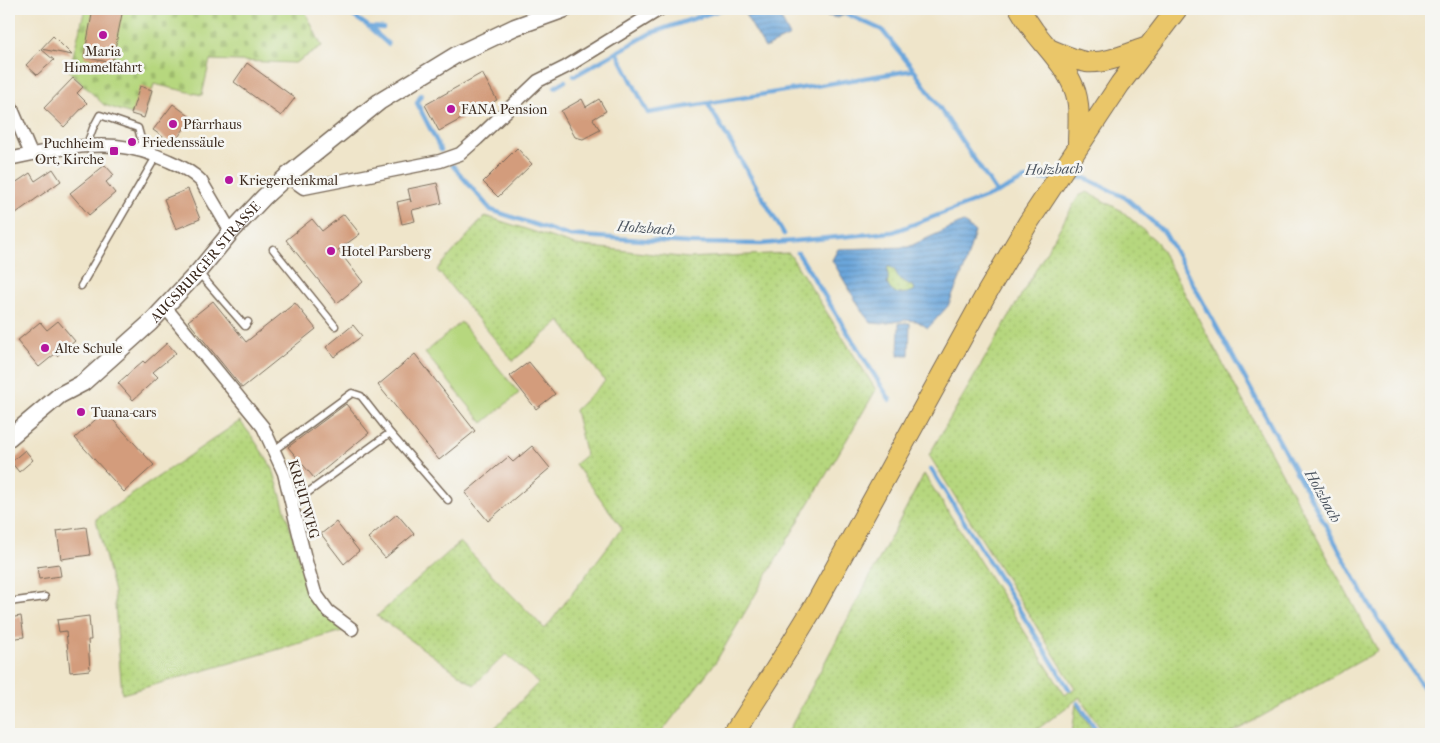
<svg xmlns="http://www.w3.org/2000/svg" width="1440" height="743" font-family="'IM FELL French Canon',serif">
<defs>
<pattern id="grass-dots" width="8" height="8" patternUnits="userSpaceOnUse" patternTransform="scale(1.25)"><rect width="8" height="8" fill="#b6d77e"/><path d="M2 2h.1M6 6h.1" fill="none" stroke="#9db96c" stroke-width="1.8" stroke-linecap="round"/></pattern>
<pattern id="cemetery-stones" width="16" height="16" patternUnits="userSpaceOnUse" patternTransform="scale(1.25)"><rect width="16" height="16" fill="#b6d77e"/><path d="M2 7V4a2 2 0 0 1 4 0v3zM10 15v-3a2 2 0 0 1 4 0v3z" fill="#9db96c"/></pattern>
<pattern id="water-rules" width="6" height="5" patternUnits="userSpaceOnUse" patternTransform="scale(1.25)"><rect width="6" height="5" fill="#6ba6db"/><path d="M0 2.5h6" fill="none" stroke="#5987b1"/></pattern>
</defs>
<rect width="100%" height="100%" fill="#f6f6f2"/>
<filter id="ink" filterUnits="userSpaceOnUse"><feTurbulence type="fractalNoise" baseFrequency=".02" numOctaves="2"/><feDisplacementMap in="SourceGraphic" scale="10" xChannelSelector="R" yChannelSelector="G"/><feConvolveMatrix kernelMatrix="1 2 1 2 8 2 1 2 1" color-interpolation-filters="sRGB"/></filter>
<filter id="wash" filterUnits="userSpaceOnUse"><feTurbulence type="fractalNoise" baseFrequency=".0096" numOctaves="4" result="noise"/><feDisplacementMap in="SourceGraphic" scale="20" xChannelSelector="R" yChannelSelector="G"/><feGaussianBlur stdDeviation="1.12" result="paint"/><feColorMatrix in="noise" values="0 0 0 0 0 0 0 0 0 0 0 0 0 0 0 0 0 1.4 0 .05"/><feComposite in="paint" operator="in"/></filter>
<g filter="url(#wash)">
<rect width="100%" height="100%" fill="#efe5ca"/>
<path fill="url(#grass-dots)" stroke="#78804e" d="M1087,192L1122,211L1157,242L1378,651L1230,734H1104L1080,697L1031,734H787L924,474L1065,695L1075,688L929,455L1075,202L1079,196Z
M485,216L575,245L688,258L789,253L876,390L715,663L660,734H489L538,683L506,654L474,685L377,616L460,542L545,629L622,528L575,464L586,455L575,410L605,381L560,321L513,361L437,270Z
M888,266L894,269L899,278L915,288L914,291L908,294H894C886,287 885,276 888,266Z
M240,421L253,438L273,469L309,593L346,630L122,694L114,592L96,519Z
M1076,704L1095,734H1072Z"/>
<path fill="url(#cemetery-stones)" stroke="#78804e" d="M85,9H304L322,47L295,63L210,60L202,95L154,84L144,118L104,105L69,71Z"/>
<path fill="#b6d77e" stroke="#78804e" d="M461,322L519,393L483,423L425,353Z"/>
<path fill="url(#water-rules)" stroke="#53687c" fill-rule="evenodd" d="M749,9H776L790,36L765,48L743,11Z
M792,9H854L838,18Z
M963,222L975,232L964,269L948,306L928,328L917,321L905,320L882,324L871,323L863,313L832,260L838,249L908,247ZM888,266L894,269L899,278L915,288L914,291C903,295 892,296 887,284C890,278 886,272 888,266Z
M899,323H910L909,355H898Z"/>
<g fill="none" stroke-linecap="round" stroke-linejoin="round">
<path stroke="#6ba6db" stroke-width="4.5" d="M343,9L368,26L388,44
M836,9L882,30L914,70L997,193
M369,27L383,28
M617,52L648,113L914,70
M574,76L651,33L722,9
M555,87L565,81
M421,95L417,103L441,150
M708,104L784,234
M453,166L491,210L566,235L689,243L762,244L893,232L997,193L1025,179H1049
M1065,178H1085L1126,198L1165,233L1370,606L1431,700
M798,253L890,400
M931,469L1069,689
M1078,703L1099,734"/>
</g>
<g id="blocks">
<path fill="#d39c7c" d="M93,9H123L112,63L84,57Z
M53,36L72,55L41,49L54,60L37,75L26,65Z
M247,63L295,98L281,116L234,82Z
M482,73L497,100L439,131L425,105Z
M73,78L83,87L77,93L87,103L64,127L44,108Z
M140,86L152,90L144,118L131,114Z
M582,99L586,107L599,99L606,111L593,119L600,130L583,139L575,137L561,111Z
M173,104L192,118L173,144L153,130Z
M517,148L532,164L498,197L483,182Z
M105,165L114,175L106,182L115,193L89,215L70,193Z
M53,169L61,181L9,218V187L30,173L35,181Z
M437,183L442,203L412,210L415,221L402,224L397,202L410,199L411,202L408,189Z
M188,189L200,219L176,229L164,199Z
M344,214L360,234L338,250L363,282L337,303L286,240L312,219L322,231Z
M213,301L246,342L295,303L316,329L242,388L188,321Z
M58,321L75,341L57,356L55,354L39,367L17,341L40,322L47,330Z
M353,325L362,336L334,357L326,347Z
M167,343L176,353L153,372L158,377L133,400L118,383L143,361L145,363Z
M415,354L475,431L439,460L378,385Z
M529,362L555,394L536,409L510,376Z
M346,404L369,433L314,478L288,447Z
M105,411L154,465L124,492L75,438Z
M532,446L550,468L488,521L465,493L508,457L513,462Z
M25,450L33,460L19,472L11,462Z
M397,514L414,534L385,558L368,538Z
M336,522L359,551L344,564L321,534Z
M86,527L90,555L61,559L57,531Z
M59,564L61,576L39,579L37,567Z
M21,616L24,637L9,639V618Z
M89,616L91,640H88L90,670L70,672L66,631L59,632L57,620Z"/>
</g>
</g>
<g filter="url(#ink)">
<use href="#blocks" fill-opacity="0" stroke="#7a6b5a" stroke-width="1"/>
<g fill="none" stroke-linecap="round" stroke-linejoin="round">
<g stroke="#7a6b5a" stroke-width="9">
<path id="service" d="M86,147L93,128L100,115L138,128L141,139L140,150
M273,249L335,326
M199,273L245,326L248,322
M81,286L157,155
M274,450L352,393L361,396L390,433L448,500
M292,504L390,433
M9,602L45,597"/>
</g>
<g stroke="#7a6b5a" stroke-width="15">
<path id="minor" d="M9,102L31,154
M9,159C39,152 85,143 116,146C135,148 152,153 169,161C181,166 191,171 201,181L231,232
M287,176L304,188L440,161L460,154L477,139L538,81L566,67L660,9
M165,307L263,427L284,473L305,558L315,593L328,611L352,629"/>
</g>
<g stroke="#7a6b5a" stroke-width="19">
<g id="tertiary">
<path id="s1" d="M9,438L60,395L83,383L150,323L198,272L231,232L264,197L287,176L379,102L456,55L515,27L565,9"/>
</g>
</g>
<g stroke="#7a6b5a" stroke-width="22">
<path id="primary" d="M1020,9C1024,16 1029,24 1034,31C1048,49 1066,67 1074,88C1081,105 1078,127 1078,145
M1049,49C1061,54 1074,60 1086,62C1107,64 1129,53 1148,47
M734,734L780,662L815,605L985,296L1028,223L1120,84L1177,9"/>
</g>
<use href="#service" stroke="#fff" stroke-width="6"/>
<use href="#minor" stroke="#fff" stroke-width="12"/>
<use href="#tertiary" stroke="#fff" stroke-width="16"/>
<use href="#primary" stroke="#eac669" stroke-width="20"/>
</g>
</g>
<g fill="#b5179e" stroke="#f6f6f2" stroke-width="2">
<circle cx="103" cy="35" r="5"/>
<circle cx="451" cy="109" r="5"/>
<circle cx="173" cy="124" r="5"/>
<circle cx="132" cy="142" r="5"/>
<rect x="109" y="146" width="10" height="10" rx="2.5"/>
<circle cx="229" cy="180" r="5"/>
<circle cx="331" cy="251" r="5"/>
<circle cx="45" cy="348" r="5"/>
<circle cx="81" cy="412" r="5"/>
</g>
<g text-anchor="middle" stroke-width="5" stroke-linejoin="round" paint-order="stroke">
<g font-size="14" fill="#3b2a1e" stroke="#f6f6f2" text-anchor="start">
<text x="103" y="56" text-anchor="middle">Maria<tspan x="103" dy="16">Himmelfahrt</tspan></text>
<text x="461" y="114">FANA Pension</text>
<text x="183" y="129">Pfarrhaus</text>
<text x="142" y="147">Friedenssäule</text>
<text x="104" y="148" text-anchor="end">Puchheim<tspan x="104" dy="16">Ort, Kirche</tspan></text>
<text x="239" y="185">Kriegerdenkmal</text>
<text x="341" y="256">Hotel Parsberg</text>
<text x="55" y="353">Alte Schule</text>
<text x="91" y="417">Tuana-cars</text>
</g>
<g font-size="14" fill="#3b2a1e" stroke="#f6f6f2">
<text dy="5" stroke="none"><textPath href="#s1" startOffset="265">AUGSBURGER STRASSE</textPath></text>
<text transform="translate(304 499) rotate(74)" y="5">KREUTWEG</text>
</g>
<g font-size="15" font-style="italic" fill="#4c5560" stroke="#f6f6f2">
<text transform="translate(1054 169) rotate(-2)" y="5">Holzbach</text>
<text transform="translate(646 228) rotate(4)" y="5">Holzbach</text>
<text transform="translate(1323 496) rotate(61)" y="5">Holzbach</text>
</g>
</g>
<rect width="1440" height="743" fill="none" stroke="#f6f6f2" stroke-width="30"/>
</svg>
